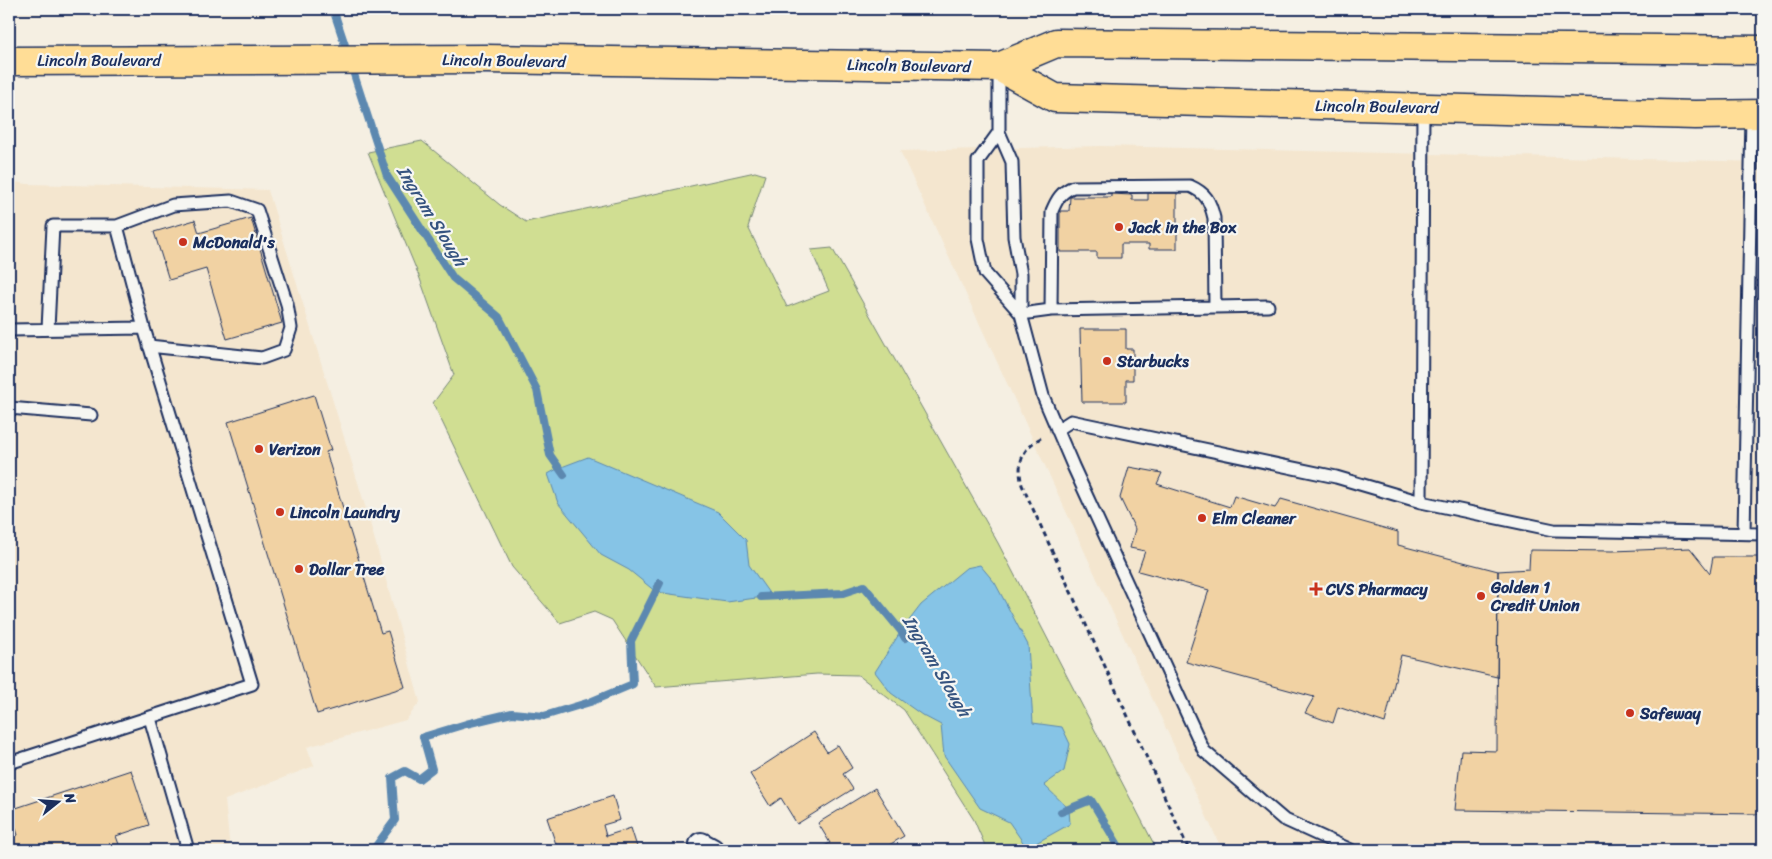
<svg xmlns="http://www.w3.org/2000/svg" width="1772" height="859" font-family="Sriracha,sans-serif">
<rect width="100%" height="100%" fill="#f5efe2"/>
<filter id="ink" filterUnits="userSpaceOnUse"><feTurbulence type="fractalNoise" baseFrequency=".02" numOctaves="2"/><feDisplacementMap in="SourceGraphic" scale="10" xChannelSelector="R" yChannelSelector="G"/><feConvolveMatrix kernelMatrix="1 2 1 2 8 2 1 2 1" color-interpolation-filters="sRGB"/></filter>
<g filter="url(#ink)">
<path fill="#f4e6cf" d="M1101,146L1763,162V850H1222L900,151Z
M9,181L27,184L268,190L367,512L420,702L406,720L307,747L314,766L225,800L230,850H9Z"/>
<path fill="#d0de92" stroke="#768678" d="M422,141L500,205L526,222L755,172L765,175L748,227L787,307L829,291L811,250L832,248L998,543L1157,850H987L974,820L904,710L858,675L817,674L656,687L612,620L594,612L560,623L512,567L433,403L454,375L419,276L368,152Z"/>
<path fill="#86c4e6" stroke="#5b88b0" d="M588,457L718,512L746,540L749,565L771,596L727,602L656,592L629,570L601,555L558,503L548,474L559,468Z
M980,565L995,583L1028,645L1033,723L1062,727L1070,744L1064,771L1044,785L1069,809L1070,824L1027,848L1009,822L980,808L944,756L941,725L922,715L891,693L875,672L901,631L921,605L966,568Z"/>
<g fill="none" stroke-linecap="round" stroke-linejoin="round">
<path stroke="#5b88b0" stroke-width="8" d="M333,9L348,54
M351,65L387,176L453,278L499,317L537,390L550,455L564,475
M761,597L843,593L864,586L901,631L905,638
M1061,812L1091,800L1121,850
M373,850L395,820L392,778L405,771L419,779L432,769L423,737L466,724L512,713L544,716L590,702L633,684L631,641L660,583"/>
</g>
<path fill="#f1d2a3" stroke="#1b2f5e" d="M1148,193H1177V249H1149V244H1121V258H1097V252H1060V211H1069L1070,197H1111V194L1132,195V200H1148Z
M251,218L282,323L227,339L206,269L169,280L154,232L195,220L199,233Z
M1080,329H1126V349H1133V380H1126V402H1082Z
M314,395L331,450L326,452L381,633L388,631L405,687L317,714L228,422Z
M1129,467L1162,473L1157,484L1230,507L1234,496L1275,508L1281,499L1398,532V545L1498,571L1497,677L1401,655L1385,723L1338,707L1333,723L1305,713L1314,697L1186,662L1209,590L1138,571L1145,551L1130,548L1135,529L1120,498Z
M1690,548L1710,573L1713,557H1763V814L1455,810L1461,750L1497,751L1498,571L1529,569L1530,550L1613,551Z
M814,732L827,752L838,745L852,768L843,774L853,789L797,824L781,798L770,806L750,774Z
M131,770L149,825L116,836L121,850H9V838L18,835L10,810Z
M875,788L904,836L881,850H817L830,843L818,823Z
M613,796L620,820L603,825L606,836L631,828L638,850H558L547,818Z"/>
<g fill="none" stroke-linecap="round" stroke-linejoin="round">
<g stroke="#1b2f5e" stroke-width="15">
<path id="service" d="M999,68V132L1012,162L1014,237L1021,274V314L1043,396L1073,466L1204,751L1283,819L1351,850
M999,132L978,161V239L985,273L1021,314
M117,226L173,205L231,201L257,210L287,304L291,328L284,350L262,358L149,346
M1051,310L1052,211C1057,199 1061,192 1073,187L1190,186C1206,193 1210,201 1214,218L1215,307
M1021,314L1051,310L1268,306
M9,330L144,328
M9,408L91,415
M1057,430L1071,421L1336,477L1421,502L1554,530L1763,534
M1421,502L1423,108
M1744,533L1752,114
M150,718L188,850
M9,763L252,684L144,328L117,226H53L48,329"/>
</g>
<g stroke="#1b2f5e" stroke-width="26">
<path id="minor" d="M701,844L712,850"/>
</g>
<g stroke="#1b2f5e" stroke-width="31">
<path id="primary" d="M9,61L487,59L999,67L1056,43L1763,50
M999,67L1055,98L1695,115L1763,114"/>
</g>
<path stroke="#1b2f5e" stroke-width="3" stroke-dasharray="5 4" stroke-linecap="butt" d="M1041,438C1021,448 1017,465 1022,485L1189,850"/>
<use href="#service" stroke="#f6f6f2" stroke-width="11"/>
<use href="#minor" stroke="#f6f6f2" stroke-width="22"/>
<use href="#primary" stroke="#ffdd96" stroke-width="28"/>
</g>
</g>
<g fill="#c8321e" stroke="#f6f6f2" stroke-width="2">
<circle cx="1119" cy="227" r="5"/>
<circle cx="183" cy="242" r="5"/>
<circle cx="1107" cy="361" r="5"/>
<circle cx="259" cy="449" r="5"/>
<circle cx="280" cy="512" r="5"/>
<circle cx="1202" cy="518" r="5"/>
<circle cx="299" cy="569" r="5"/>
<path d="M1313.5 581.5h5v5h5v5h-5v5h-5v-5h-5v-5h5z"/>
<circle cx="1481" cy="596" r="5"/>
<circle cx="1630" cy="713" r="5"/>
</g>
<g text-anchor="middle" stroke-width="4.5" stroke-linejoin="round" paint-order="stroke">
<g font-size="16" fill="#1b2f5e" stroke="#f6f6f2">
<text x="99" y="66">Lincoln Boulevard</text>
<text transform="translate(504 60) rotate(1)" y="6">Lincoln Boulevard</text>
<text transform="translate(909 65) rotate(1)" y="6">Lincoln Boulevard</text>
<text transform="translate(1377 106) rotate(1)" y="6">Lincoln Boulevard</text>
</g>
<g font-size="16" font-weight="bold" fill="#1b2f5e" stroke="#f6f6f2" text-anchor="start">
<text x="1129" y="233">Jack in the Box</text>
<text x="193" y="248">McDonald's</text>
<text x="1117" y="367">Starbucks</text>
<text x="269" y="455">Verizon</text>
<text x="290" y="518">Lincoln Laundry</text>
<text x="1212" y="524">Elm Cleaner</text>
<text x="309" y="575">Dollar Tree</text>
<text x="1491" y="593">Golden 1<tspan x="1491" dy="18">Credit Union</tspan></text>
<text x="1326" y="595">CVS Pharmacy</text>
<text x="1640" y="719">Safeway</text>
</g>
<g font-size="18" font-style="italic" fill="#365480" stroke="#f6f6f2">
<text transform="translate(432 216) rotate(58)" y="6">Ingram Slough</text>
<text transform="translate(937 666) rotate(59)" y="6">Ingram Slough</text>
</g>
</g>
<rect width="1772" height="859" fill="none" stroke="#f6f6f2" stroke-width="30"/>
<rect x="15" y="15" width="1742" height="829" fill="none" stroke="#1b2f5e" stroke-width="2" filter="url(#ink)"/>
<g transform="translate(58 802) rotate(73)" stroke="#f6f6f2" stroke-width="4" paint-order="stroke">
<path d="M0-4L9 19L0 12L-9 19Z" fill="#1b2f5e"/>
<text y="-8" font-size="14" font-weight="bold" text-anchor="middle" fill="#1b2f5e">N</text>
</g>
</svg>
